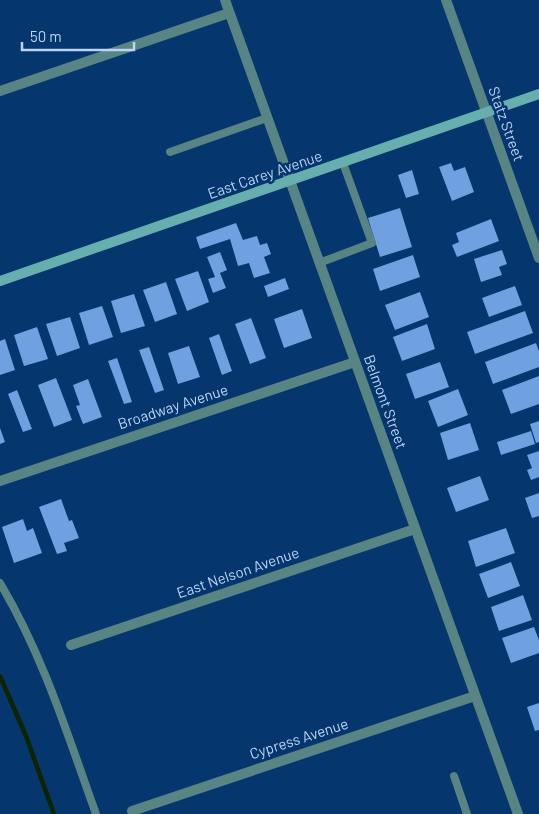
<svg xmlns="http://www.w3.org/2000/svg" width="539" height="814" font-family="Barlow,sans-serif">
<rect width="100%" height="100%" fill="#05366d"/>
<g fill="none" stroke-linecap="round" stroke-linejoin="round">
<path stroke="#0c2400" stroke-width="4.5" d="M0,676L26,736L54,814"/>
</g>
<path fill="#6fa0df" d="M451,163L454,171L465,167L474,192L452,201L439,167Z
M412,170L419,194L406,198L398,175Z
M400,208L412,247L380,257L368,218Z
M491,219L499,241L457,257L452,245L459,242L456,233Z
M236,223L243,240L257,236L260,245L267,243L271,254L264,257L270,273L254,278L249,263L238,266L230,239L200,249L196,237Z
M502,250L507,264L499,267L502,275L481,282L474,259Z
M220,252L227,270L220,273L226,288L213,293L208,279L215,277L207,257Z
M413,255L420,277L380,291L373,269Z
M198,271L209,302L187,311L175,279Z
M285,278L289,289L268,297L264,286Z
M166,282L177,314L155,322L143,290Z
M515,286L522,305L489,317L482,298Z
M420,292L429,317L395,330L385,305Z
M134,294L145,326L121,333L111,301Z
M102,306L113,337L89,345L79,313Z
M302,309L312,338L284,348L274,319Z
M525,311L533,333L475,354L467,332Z
M70,317L80,348L57,356L46,324Z
M251,318L266,358L250,364L235,324Z
M427,324L435,349L402,361L393,337Z
M37,327L48,359L24,366L14,335Z
M219,334L232,371L222,375L209,338Z
M5,339L15,370L0,375V341Z
M536,343L539,351V367L493,384L485,362Z
M189,346L200,377L178,384L168,353Z
M149,347L164,390L155,393L139,350Z
M117,358L132,402L124,404L108,361Z
M440,362L449,387L415,399L406,374Z
M539,376V404L511,414L502,390Z
M56,378L72,420L54,427L38,385Z
M88,379L102,417L83,424L76,406L80,405L73,385Z
M458,389L468,415L438,427L428,401Z
M17,390L32,429L23,432L8,394Z
M539,421V442L536,443L530,424Z
M470,423L479,450L448,460L440,433Z
M0,428L5,442L0,444Z
M531,431L535,444L501,455L497,442Z
M539,451V477L531,480L527,470L532,468L527,455Z
M480,476L489,500L456,512L447,488Z
M539,493V516L532,518L525,498Z
M61,499L69,521L72,520L79,538L64,543L67,551L57,554L39,507Z
M23,519L27,531L33,528L42,553L14,563L2,527Z
M506,528L515,553L476,567L468,541Z
M511,562L520,586L488,598L479,574Z
M523,595L532,620L499,631L491,607Z
M534,627L539,640V653L511,663L502,638Z
M539,703V730L535,731L527,707Z"/>
<g fill="none" stroke-linecap="round" stroke-linejoin="round">
<path stroke="#598484" stroke-width="8" d="M170,152L267,118
M319,263L372,243L343,163
M0,583C43,655 68,736 96,814
M454,776L467,814"/>
<path stroke="#598484" stroke-width="10" d="M446,0L539,258
M0,91L229,13
M0,481L355,362
M71,645L415,529
M132,811L475,696"/>
<path stroke="#598484" stroke-width="10" d="M225,0L518,814"/>
<path stroke="#67afaf" stroke-width="10" d="M0,281L539,94"/>
</g>
<g text-anchor="middle" stroke-width="5" stroke-linejoin="round" paint-order="stroke">
<g font-size="15" fill="#bbd4f5" stroke="#05366d">
<text transform="translate(506 124) rotate(70)" y="5">Statz Street</text>
<text transform="translate(265 175) rotate(-19)" y="5">East Carey Avenue</text>
<text transform="translate(385 402) rotate(70)" y="5">Belmont Street</text>
<text transform="translate(173 407) rotate(-18)" y="5">Broadway Avenue</text>
<text transform="translate(238 573) rotate(-19)" y="5">East Nelson Avenue</text>
<text transform="translate(299 739) rotate(-18)" y="5">Cypress Avenue</text>
</g>
</g>
<path d="M22 42v8h112v-8" fill="none" stroke="#bbd4f5" stroke-width="2.5"/>
<text x="30" y="42" font-size="15" fill="#bbd4f5" stroke="#05366d" stroke-width="4" paint-order="stroke">50 m</text>
</svg>
